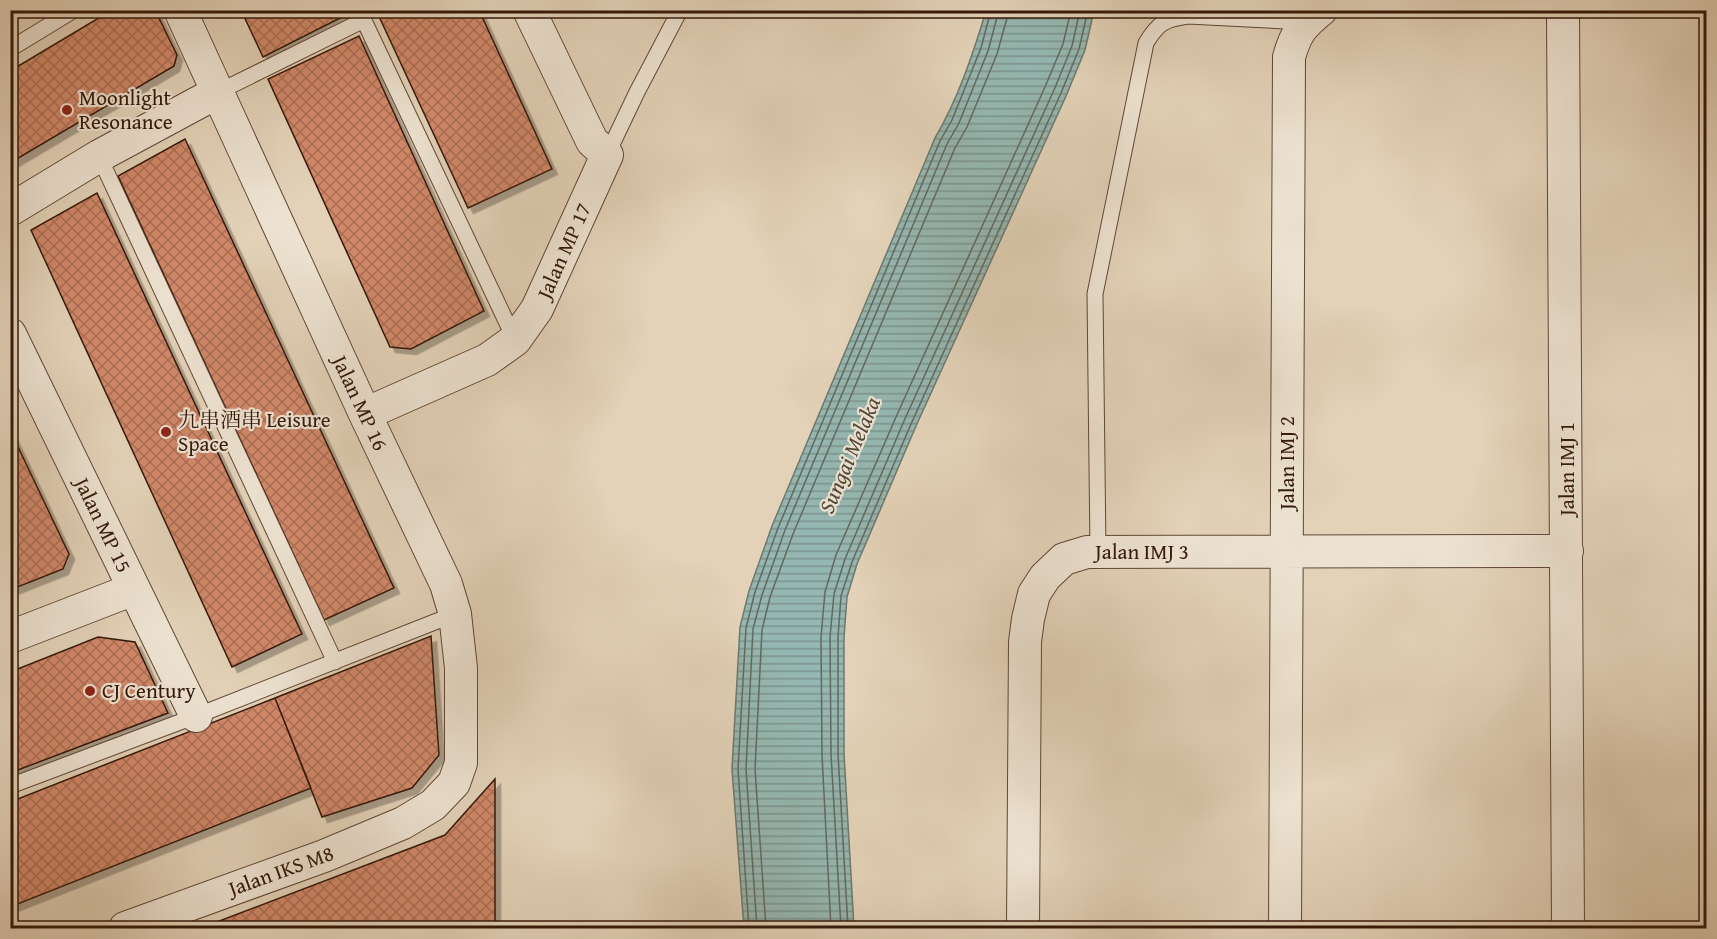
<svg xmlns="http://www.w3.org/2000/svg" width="1717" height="939" font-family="'Gentium Book Plus','Noto Serif SC',serif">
<defs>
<pattern id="water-rules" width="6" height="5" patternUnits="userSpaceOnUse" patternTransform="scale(1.5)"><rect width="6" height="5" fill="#95b7b1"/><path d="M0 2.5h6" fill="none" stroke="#7a948e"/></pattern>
<pattern id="building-cross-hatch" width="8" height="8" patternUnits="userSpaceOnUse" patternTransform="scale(1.5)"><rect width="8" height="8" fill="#d18869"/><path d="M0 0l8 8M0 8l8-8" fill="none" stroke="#aa6e55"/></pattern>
<filter id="shadow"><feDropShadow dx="5.5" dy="5.5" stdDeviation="0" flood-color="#0004"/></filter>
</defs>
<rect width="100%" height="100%" fill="#e3d2b8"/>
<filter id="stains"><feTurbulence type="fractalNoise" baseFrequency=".00333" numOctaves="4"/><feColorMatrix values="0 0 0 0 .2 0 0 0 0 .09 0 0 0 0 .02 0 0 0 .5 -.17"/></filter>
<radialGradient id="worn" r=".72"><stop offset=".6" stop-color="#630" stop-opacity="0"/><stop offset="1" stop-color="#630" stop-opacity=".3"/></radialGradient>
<path fill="url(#water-rules)" stroke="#6e786e" stroke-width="1.5" d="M986,11H1094L1085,50L1066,96L916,426L857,564L847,597L844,637V754L854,928H744L732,769L740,627L749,591L772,526L935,138C958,99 973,54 986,11Z"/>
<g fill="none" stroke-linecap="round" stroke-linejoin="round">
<path stroke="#64685d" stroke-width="1.5" d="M749,928L738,769L746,628L755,592L778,528L940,141L952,120L981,48L991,10
M757,928L746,769L753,629L762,595L785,530L947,144L959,123L988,51L999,10
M766,928L755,769L762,630L770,597L793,534L955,148L967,127L997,54L1007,18L1008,10
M831,928L822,755L821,637L825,592L836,555L896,417L1045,87L1063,44L1071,10
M841,928L831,754L830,637L834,594L845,559L904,421L1054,90L1072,46L1080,10
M848,928L838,754V637L841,596L852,562L911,424L1061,93L1079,49L1088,10"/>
</g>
<path fill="url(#building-cross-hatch)" stroke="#341909" stroke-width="1.5" filter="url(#shadow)" d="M112,10H155L177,55L174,66L10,163V71Z
M241,10H349L350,13L263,57Z
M376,10H479L552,169L468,208Z
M359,36L484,311L411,349L390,347L268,79Z
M185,139L394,588L324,620L118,176Z
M97,193L302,634L232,667L31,230Z
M10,430L69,554L63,569L10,590Z
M431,636L439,755L412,788L322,817L275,698Z
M98,637L135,642L168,713L10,773V672Z
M275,698L311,788L10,907V802Z
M495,779V928H201L445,835Z"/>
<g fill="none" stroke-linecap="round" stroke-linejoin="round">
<g stroke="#604735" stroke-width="17">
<path id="service" d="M359,10L515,340
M10,49L74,10
M216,93L364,20
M607,155L637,92L680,10
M99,156L335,662
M1098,552L1095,294L1146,43C1158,23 1165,19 1188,16L1306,22
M10,786L196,716L455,614"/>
</g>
<g stroke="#604735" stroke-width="34">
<path id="minor" d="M1563,10L1568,928
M10,210L99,156L216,93
M10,334L196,716
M365,414L487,360L515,340L537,309L607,155L592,141L529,10
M10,637L134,589
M125,928L324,856L403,823L433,805L454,783L461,763V668L455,614L446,584L365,414L180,10
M1023,928L1025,642L1028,619L1034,594L1045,577L1064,559L1087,552L1567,551
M1285,928L1289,57C1296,33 1301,26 1321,10"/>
</g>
<use href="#service" stroke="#ede2d1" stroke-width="15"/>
<use href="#minor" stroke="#ede2d1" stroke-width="32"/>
</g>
<g fill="#8f2418" stroke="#ede2d1" stroke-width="2">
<circle cx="67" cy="110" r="6"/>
<circle cx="166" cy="432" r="6"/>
<circle cx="90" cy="691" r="6"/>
</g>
<g text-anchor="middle" stroke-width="4.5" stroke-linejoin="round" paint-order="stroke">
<g font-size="21" fill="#341909" stroke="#ede2d1" text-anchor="start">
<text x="79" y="105">Moonlight<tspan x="79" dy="24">Resonance</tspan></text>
<text x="178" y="427">九串酒串 Leisure<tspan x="178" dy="24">Space</tspan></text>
<text x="102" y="698">CJ Century</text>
</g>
<g font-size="21" fill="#341909" stroke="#ede2d1">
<text transform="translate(564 251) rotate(-66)" y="7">Jalan MP 17</text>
<text transform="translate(360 403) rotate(65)" y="7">Jalan MP 16</text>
<text transform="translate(1287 463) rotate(-90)" y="7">Jalan IMJ 2</text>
<text transform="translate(1567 469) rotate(-90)" y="7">Jalan IMJ 1</text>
<text transform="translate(103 525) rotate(64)" y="7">Jalan MP 15</text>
<text x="1142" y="559">Jalan IMJ 3</text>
<text transform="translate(281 871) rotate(-20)" y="7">Jalan IKS M8</text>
</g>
<g font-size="22" font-style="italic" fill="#51483b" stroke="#ede2d1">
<text transform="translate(849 455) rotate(-67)" y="8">Sungai Melaka</text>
</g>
</g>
<rect width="1717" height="939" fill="none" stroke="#e3d2b8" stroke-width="36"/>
<rect x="12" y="12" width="1693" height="915" fill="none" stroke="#341909" stroke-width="3"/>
<rect x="18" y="18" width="1681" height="903" fill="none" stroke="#341909" stroke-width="1.5"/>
<rect width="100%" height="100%" filter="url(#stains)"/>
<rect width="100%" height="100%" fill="url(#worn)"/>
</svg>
